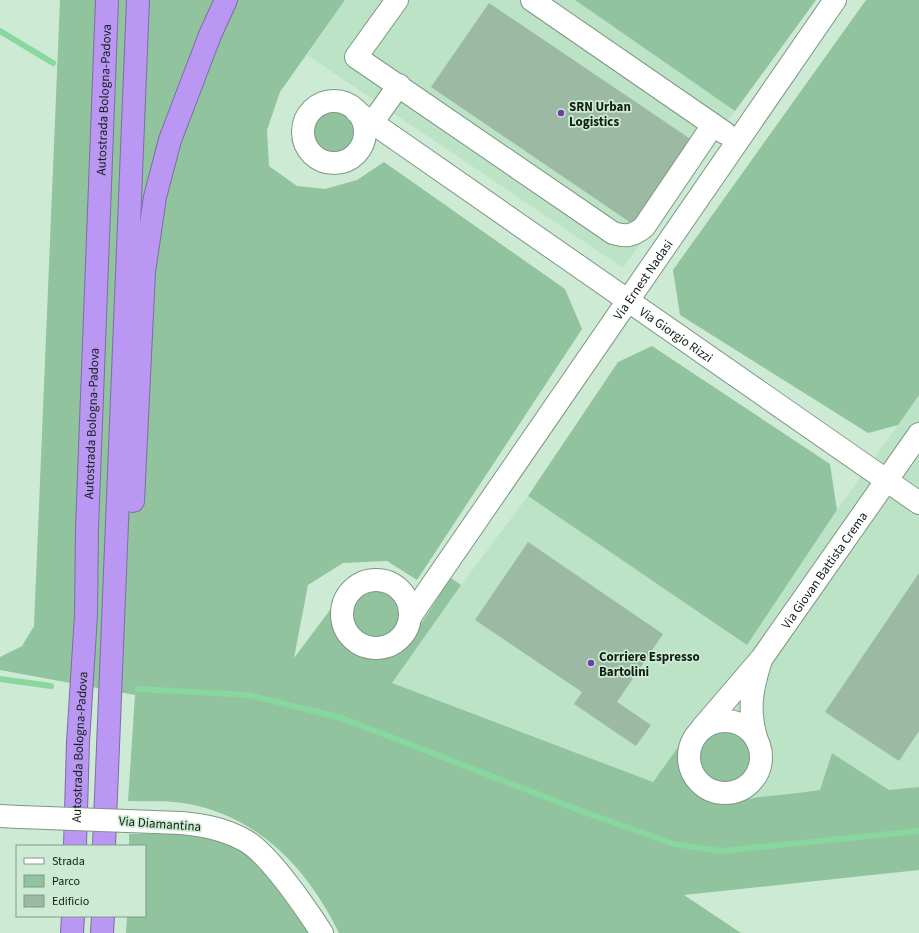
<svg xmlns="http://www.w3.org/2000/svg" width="919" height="933" font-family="'Source Sans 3',sans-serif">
<rect width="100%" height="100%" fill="#cdebd4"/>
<path fill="#bde3c7" d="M345,0H575L735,111L623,268L307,55Z
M919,395V787L889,790L833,753L820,790L735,800H721L708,796L694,787L684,774L678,759L679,747L653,782L392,683L461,585L528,496L747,644L837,510Z"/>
<path fill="#90c39e" d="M60,0H345L280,92L267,130L269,166L297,186L325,189L357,180L384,162L565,289L582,329L417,580L387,561L343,563L308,585L294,658L333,606C334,618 336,630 343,641C357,663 395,656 410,638C425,620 437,598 451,578L461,585L392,683L653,782L679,746C677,773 694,796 722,800C734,801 747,799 759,797C779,795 799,793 820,790L832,753L889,790L919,787V870L684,895L741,933H339C308,869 260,818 189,804C169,800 148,802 128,801L135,695L0,670V657L22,646L34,626Z
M575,0H816L735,111Z
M866,0H919V395L898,425L868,433L680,315L673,270Z
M304 131a28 28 0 1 1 56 0a28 28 0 1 1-56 0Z
M652,346L830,464L837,510L747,645L528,496L618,362Z
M347 614a29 29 0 1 1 58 0a29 29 0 1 1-58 0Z
M694 757a31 31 0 1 1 62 0a31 31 0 1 1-62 0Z
M129,834C157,834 191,832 218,840C262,852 286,897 309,933H126L127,916H145V846H129Z"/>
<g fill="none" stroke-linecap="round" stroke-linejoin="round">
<path stroke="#87d79f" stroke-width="6" d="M0,31L53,63
M0,679L51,686
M138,689L249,695L342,718L576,809L674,844L720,851L919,831"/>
</g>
<path fill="#9cb9a3" d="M489,3L692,140L634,225L431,87Z
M528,542L663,634L617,702L651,725L636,746L574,704L582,692L475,620Z
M919,573V731L899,761L825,712Z"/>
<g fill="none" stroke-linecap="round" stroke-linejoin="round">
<g stroke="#7c9883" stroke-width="24">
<g id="minor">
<path d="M397,0L356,57L613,233C626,237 633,236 644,227L713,125"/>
<path d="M532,0L725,133"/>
<circle cx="334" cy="132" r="31"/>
<path id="s1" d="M357,112L919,503"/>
<path d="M372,123L399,85"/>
<circle cx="376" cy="614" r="34"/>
<path id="s2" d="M410,617L835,0"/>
<circle cx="725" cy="757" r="36"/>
<path id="s3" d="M702,728L762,658L919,434"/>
<path d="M757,741C748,712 751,692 760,663"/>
<path d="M0,816L20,817"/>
<path d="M181,823C204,825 225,829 246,841C271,856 305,907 322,933"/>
</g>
</g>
<g stroke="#7e6ca5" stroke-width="24">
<g id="highway">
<path d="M133,501L144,272L155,197L170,140L210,35L226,0"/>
<path id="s4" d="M75,846L78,742L86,615L87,528L107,0"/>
<path d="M104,846L138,0"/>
<path d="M72,933L73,916"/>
<path d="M102,933L103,916"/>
</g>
</g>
<use href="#minor" stroke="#fff" stroke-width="22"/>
<use href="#highway" stroke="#b997f3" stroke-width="22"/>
<g stroke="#7c9883" stroke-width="24" stroke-linecap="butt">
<path id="minor-bridge" d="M20,817L181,823"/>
</g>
<use href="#minor-bridge" stroke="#fff" stroke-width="22"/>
</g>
<g fill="#6f39b0" stroke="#cdebd4" stroke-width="1.5">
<circle cx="561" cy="113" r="4"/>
<circle cx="591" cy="663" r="4"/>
</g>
<g text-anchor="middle" stroke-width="3.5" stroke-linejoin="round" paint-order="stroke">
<g font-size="13" fill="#111d15" stroke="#cdebd4">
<text dy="5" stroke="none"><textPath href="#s4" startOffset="747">Autostrada Bologna-Padova</textPath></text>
<text dy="5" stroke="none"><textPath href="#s2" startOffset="410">Via Ernest Nadasi</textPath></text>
<text dy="5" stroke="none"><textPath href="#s1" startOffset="389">Via Giorgio Rizzi</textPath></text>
<text dy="5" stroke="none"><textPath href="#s4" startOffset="423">Autostrada Bologna-Padova</textPath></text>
<text dy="5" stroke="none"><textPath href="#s3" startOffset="200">Via Giovan Battista Crema</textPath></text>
<text dy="5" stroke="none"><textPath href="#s4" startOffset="99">Autostrada Bologna-Padova</textPath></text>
<text transform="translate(160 823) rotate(4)" y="5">Via Diamantina</text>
</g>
<g font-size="13" font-weight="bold" fill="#111d15" stroke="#cdebd4" text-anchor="start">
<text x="569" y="111">SRN Urban<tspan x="569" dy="15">Logistics</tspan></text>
<text x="599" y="661">Corriere Espresso<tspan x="599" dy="15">Bartolini</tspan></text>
</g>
</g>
<rect x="16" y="845" width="130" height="72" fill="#cdebd4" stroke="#829988"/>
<rect x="24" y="858" width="20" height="6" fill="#ffffff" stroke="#829988"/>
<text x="52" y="865" font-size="12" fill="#111d15">Strada</text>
<rect x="24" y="875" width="20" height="12" fill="#90c39e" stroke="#829988"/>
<text x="52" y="885" font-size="12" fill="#111d15">Parco</text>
<rect x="24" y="895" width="20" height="12" fill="#9cb9a3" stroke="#829988"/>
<text x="52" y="905" font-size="12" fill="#111d15">Edificio</text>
</svg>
